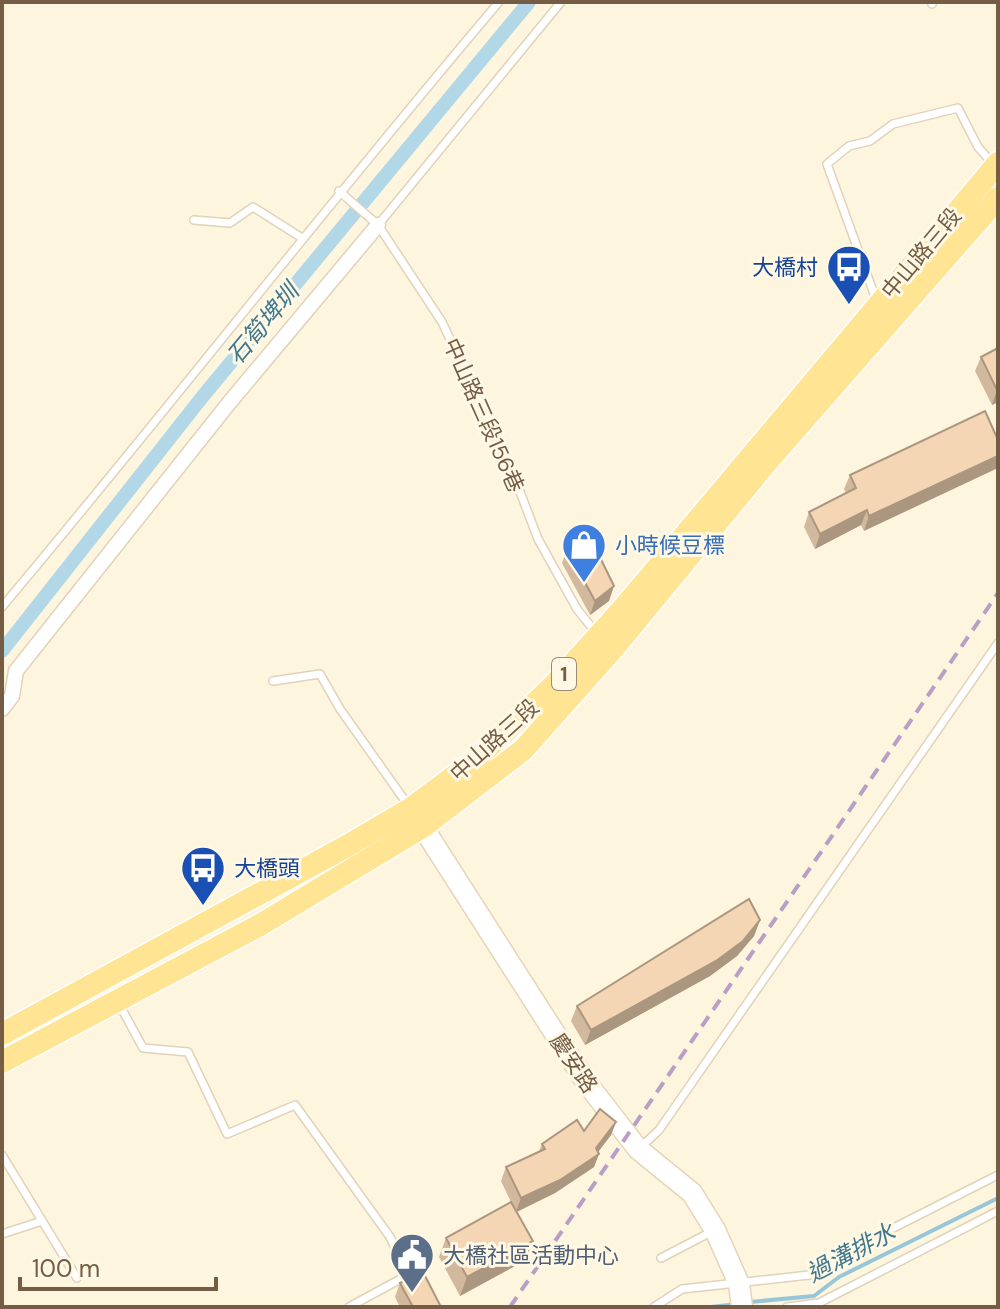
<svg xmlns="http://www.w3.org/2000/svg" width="1000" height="1309" font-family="'DM Sans','Noto Sans TC',sans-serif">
<rect width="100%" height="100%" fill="#fdf5de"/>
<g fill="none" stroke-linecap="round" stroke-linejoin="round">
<path stroke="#98c6d9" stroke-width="4" d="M750,1302L814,1296L839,1277L998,1198
M711,1307L737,1304"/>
<path stroke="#b2d8e7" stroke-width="14" d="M2,651L203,396L529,2"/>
<g stroke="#e1d2ba" stroke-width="10">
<path id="lane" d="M932,2V4
M339,191L378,225L442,322L514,476L538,539L577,609L597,634
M194,220L230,223L253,207L302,238
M378,225L561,2
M877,302L827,164L849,146L870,141L893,124L958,108L978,147L993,164
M2,607C170,407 330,201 499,2
M273,681L320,674L340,709L408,805
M118,1002L143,1048L188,1052L227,1134L295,1105L390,1237L408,1275L349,1307
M641,1147L659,1130L998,643
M2,1155L77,1278
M2,1234L42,1221
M661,1258L713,1231
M654,1307L682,1289L818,1274L836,1257L998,1175
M787,1307L819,1303L998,1211"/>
</g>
<g stroke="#e1d2ba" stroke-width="17">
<path id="street" d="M2,709L12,696L16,671L229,403L378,225"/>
</g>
<g stroke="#e7d4b8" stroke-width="23">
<path id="secondary" d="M415,815L586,1082L638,1149L692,1193L715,1230L739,1284L742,1307"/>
</g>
<g stroke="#fff" stroke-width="25">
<path id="primary" d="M2,1034L347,846L410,809L472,763L553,686L620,612L998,163
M2,1062L260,925L424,826L523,750L612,650L767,462L998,198"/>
</g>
<use href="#lane" stroke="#fff" stroke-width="7"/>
<use href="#street" stroke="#fff" stroke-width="14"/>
<use href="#secondary" stroke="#fff" stroke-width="20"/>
<use href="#primary" stroke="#ffe593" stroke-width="22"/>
<path stroke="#b99ec6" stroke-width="4" stroke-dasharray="12 8" stroke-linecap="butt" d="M510,1307L998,593"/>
</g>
<path fill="#d2b89c" d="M998,348V402L992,405L975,371L981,357Z
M985,411L864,531L861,525L815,549L804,527L809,512L846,493L844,489L850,475Z
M567,549L609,601L590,615L562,563Z
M760,920L754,936L737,956L710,976L585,1045L571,1021L577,1006Z
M616,1122L611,1135L598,1152L594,1167L555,1193L517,1212L526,1260L460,1296L439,1257L446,1238L511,1202L501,1181L506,1167L539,1151L542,1144Z
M400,1283L441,1307H400L395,1297Z"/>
<path fill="#ab967f" d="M997,390H998V402L992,405Z
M998,456V468L864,531L869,516Z
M867,510L861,525L815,549L820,534Z
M614,586L609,601L590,615L595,601Z
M760,920L754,936L737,956L710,976L585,1045L591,1030Z
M616,1122L611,1135L595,1156L599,1154L594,1167L555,1193L516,1212L521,1198L596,1148Z
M533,1241L526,1260L460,1296L467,1277Z"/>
<path fill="#f4d6b5" stroke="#ab967f" stroke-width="2" d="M998,348V390H997L981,357Z
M985,411L998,440V456L869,516L867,510L820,534L809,512L856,488L850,475Z
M591,539L614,586L595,601L567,549Z
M749,899L760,920L743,941L716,961L591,1030L577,1006Z
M600,1109L616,1122L596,1148L599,1154L560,1180L521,1198L506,1167L545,1149L542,1144L577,1120L584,1131Z
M511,1202L533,1241L467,1277L446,1238Z
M423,1272L441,1307H413L400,1283Z"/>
<defs>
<g id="bus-pin" transform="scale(2.3)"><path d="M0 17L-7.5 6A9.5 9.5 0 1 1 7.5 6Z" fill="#1a4fb4" stroke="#fff8e5"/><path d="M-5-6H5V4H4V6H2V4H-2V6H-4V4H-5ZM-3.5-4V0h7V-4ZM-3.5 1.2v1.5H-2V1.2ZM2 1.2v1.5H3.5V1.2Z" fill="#fff"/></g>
<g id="shop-pin" transform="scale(2.3)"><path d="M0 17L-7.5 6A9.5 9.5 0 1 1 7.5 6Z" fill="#3f7fe0" stroke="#fff8e5"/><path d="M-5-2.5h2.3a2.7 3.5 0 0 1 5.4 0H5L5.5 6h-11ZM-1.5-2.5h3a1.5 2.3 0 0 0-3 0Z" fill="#fff"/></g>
<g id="civic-pin" transform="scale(2.3)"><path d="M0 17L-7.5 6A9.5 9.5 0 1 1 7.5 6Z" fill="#5c6f8a" stroke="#fff8e5"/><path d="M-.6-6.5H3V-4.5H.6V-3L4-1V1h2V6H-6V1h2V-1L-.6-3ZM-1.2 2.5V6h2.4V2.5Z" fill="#fff"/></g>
</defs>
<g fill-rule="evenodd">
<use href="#bus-pin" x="849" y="267"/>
<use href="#shop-pin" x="584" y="545"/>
<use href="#bus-pin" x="203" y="868"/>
<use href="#civic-pin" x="412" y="1255"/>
</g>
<g text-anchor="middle" stroke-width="6" stroke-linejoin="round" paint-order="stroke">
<rect fill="#fff8e5" stroke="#9e8b75" stroke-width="2" x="552" y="658" width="24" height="32" rx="6"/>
<g font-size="20" font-weight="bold" fill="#745c45">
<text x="564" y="681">1</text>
</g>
<g font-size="22" fill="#745c45" stroke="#fff8e5">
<text transform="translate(921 253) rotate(-50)" y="8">中山路三段</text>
<text transform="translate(484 415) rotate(66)" y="8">中山路三段156巷</text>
<text transform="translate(494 740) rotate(-42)" y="8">中山路三段</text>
<text transform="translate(574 1063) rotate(56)" y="8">慶安路</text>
</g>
<g font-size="22" fill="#164399" stroke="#fff8e5" text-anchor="end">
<text x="818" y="275">大橋村</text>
<text x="234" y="876" text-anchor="start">大橋頭</text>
</g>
<g font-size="22" fill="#366cbe" stroke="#fff8e5" text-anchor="start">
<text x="615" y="553">小時候豆標</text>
</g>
<g font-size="22" fill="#4e5e75" stroke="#fff8e5" text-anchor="start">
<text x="443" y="1263">大橋社區活動中心</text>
</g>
<g font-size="24" font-style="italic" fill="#417890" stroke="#fff8e5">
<text transform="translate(263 324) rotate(-50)" y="8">石筍埤圳</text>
<text transform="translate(851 1253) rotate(-28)" y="8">過溝排水</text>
</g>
</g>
<rect width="1000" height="1309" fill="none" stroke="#745c45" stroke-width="8"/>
<path d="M20 1277v12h196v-12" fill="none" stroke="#745c45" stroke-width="4"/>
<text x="32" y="1277" font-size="24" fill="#745c45" stroke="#fff8e5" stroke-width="6" paint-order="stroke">100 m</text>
</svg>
